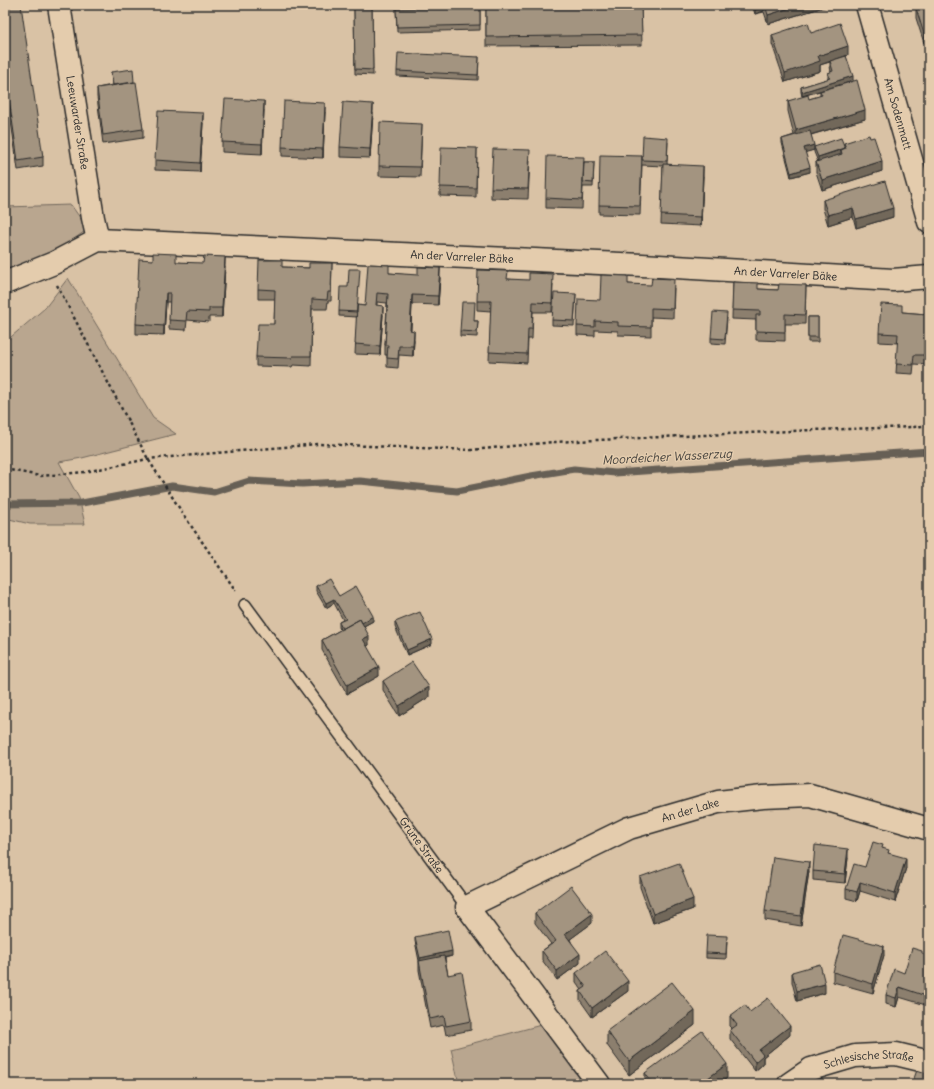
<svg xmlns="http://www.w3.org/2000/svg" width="934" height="1089" font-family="Delius,sans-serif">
<rect width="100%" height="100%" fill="#d9c2a5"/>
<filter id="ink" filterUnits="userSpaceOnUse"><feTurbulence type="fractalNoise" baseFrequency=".025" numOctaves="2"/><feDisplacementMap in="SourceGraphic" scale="8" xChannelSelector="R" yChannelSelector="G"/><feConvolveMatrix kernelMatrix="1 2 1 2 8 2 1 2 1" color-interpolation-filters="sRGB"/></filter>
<g filter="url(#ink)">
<path fill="#b9a68f" stroke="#72685d" d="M71,205L88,229L60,249L5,275V207Z
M68,278L153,418L176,434L82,458L59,462L79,498L85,524H30L5,518V342L45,308Z
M541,1025L585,1084H459L451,1049Z"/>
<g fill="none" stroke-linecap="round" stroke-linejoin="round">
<path stroke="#665f55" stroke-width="7" d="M5,504L82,503L172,486L214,492L249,481L302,484L360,481L457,491L531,476L574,469L615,473L929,451"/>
<g stroke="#2b2b2b" stroke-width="14">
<g id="lane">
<path id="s1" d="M245,605L467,907"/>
</g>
</g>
<g stroke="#2b2b2b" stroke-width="25">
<g id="street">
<path id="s2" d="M59,5L93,218L98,240"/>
<path id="s3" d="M867,5L929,222"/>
<path id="s4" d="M5,283L54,263L98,240L642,265L893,280L929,277"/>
<path id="s5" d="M599,1084L467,907L629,828L718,802L763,797L810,795L929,829"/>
<path id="s6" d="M789,1084L811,1069L855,1056L896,1054L929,1062"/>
</g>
</g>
<path stroke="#2b2b2b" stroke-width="2.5" stroke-dasharray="3 3" stroke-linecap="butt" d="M57,285L148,459L185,517L236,591
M5,469L40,476L85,472L148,459L318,444L472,450L554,442L813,430L914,427L929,425"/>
<use href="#lane" stroke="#e4ccad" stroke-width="11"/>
<use href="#street" stroke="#e4ccad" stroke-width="22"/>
</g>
<path fill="#8c7f6e" stroke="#2b2b2b" d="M5,5L43,157V166L18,170L5,80Z
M486,5H641L642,45L486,46Z
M752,5H830L768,24L764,12L755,14Z
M929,5V42L924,43L916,18V8Z
M480,7V30L397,32L396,9Z
M354,8H372L373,75L355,74Z
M811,33L848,55L846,56L853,81L822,90L865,119L811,135L814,150L805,152L810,172L791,177L782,143V139L794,135L788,111V101L809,99L820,96V91L802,96L801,92V87L828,79V73L831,72L830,66V62L820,65V71L785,82L772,44V35Z
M929,51V66L927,61V52Z
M479,57L478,80L397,76V71Z
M111,72L134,82L143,129V138L103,144L97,97V88L112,85Z
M264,110L262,154L222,152V142Z
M325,112L323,158L282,156V147Z
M373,113L370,158L340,157V147Z
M203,123L200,172L155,170V160Z
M422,124L420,177L379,176V166Z
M668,142L667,164L703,176L701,226L661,224L663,166L642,165L640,215L599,214V205L642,156Z
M844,143L882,171L822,190L816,172V162H818L814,152V147H844Z
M477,148L476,197L440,196V187Z
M530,160L528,199L491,198V188Z
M584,162H594L593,187H583L582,209L546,208V198Z
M823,200L893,217L856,228L853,217L828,225L823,209Z
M176,262L225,266L222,317H209V322L187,320L186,330L169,329L170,302H166L164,335L136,334V324Z
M332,263L331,301H328L327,309H312L311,366L293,365L292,367L256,366V357L274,324L275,299H258V289L282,267L309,268Z
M389,273L440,278L438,305L412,304L411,330L414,340L413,356L399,355L398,368L387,367V355H385V345L387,303L377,302V305L383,315L380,355L355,354L357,317L339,316V311L358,305L365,306Z
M508,279L553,284L552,312H533L532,339H528L527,363L489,361L491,311L477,310V301Z
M733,282L758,289L778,290L806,285L805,324H785V341L756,340V320L732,319Z
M628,284L674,288L673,318L651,317V336L618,335V331L595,330V336L577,335V326L600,300Z
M576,294L574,326L552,325V320Z
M929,307V344H928L927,365L914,364L913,374L896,373L898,343L879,342V333L902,312L926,314Z
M808,317H818V342H808Z
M727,318L725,344L711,343V338Z
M474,321H478L477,337L460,336V331Z
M316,586L339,596L373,621L364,626L369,645L367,646L379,676L347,694L322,650V640L340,630L339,627V622L343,620L334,603L326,608L316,591Z
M395,622L432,644L407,655L395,627Z
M383,681L429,697L399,716L383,690Z
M883,848L906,868L895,902L860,891L857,901L846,898V889L865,867Z
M848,858L845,883L813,880V871Z
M809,871L801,926L765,920V911Z
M640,877L693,909L653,923L640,887Z
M929,878V901L925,899V890Z
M535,913L592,923L570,939L580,963L557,980L542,960V951L551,944L535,923Z
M415,937L452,956L445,958L448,975L471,1021V1030L446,1035L444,1025L430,1028L419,970V961L415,941Z
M727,941L726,959L706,958V953Z
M922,954L929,956V1006L899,997L896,1007L886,1004V995L904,973Z
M884,955L873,993L833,982V972Z
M792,972L825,993L797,1001L792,982Z
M576,973L628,991L592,1017L580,1000V991L582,990L576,982Z
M750,1012L790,1035L763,1057V1064L755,1071L730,1039V1030L732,1028L730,1026V1016Z
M695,1025L629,1075L607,1045V1031Z
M645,1073L727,1078L719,1084H645Z"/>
<path fill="#72685a" stroke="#2b2b2b" d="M741,5H748L741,7Z
M799,5H830L768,24V15Z
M764,7V11L755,14V10Z
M929,32V42L924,43V34Z
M848,46V55L820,65V71L785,82V73L818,56Z
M853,76V81L802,96V92Z
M264,101V110L262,154V144Z
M325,103V112L323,158V149Z
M373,104V113L370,158V149Z
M865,110V119L796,139V130Z
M203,113V123L200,172V163Z
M814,145V150L804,153V148Z
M841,150V155L818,162V157Z
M882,161V171L822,190V180Z
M703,166V176L701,226V217Z
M810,167V172L791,177V173Z
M853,208V217L828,225V215Z
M893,208V217L856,228V219Z
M225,257V266L222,317V308Z
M440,268V278L438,305V296Z
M166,293V302L164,335V326Z
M412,295V304L410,340V330Z
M383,306V315L380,355V346Z
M414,331V340L413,356V346Z
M928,335V344L927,365V355Z
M334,599V603L326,608V603Z
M373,616V621L344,637V632Z
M369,636V645L363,648V639Z
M432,639V644L407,655V650Z
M379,667V676L347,694V685Z
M429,687V697L399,716V706Z
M848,849V858L845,883V874Z
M906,858V868L895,902V893Z
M809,862V871L801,926V916Z
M860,882V891L857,901V892Z
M693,899V909L653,923V914Z
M592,914V923L565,943V934Z
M884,946V955L873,993V984Z
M452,951V956L420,963V958Z
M580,954V963L557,980V971Z
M628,981V991L592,1017V1008Z
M825,984V993L797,1001V991Z
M899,987V997L896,1007V998Z
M695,1011V1025L629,1075V1061Z
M790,1026V1035L763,1057V1064L755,1071V1062L759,1050Z
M727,1064V1078L719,1084H700Z"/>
<path fill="#a39480" stroke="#2b2b2b" d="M5,5H21L43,157L18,161L5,70Z
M486,5H641L642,35L486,37Z
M753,5H763L764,7L755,10Z
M765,5H799L768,15Z
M927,5H929V32L924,34L916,8Z
M480,7V25L397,27L396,9Z
M354,8H372L373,70L355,69Z
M808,23L811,33L840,23L848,46L818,56L820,61L785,73L772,35Z
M398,53L479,57L478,75L397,71Z
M846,56L853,76L802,92L801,87L830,78L828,73L833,71L830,61Z
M133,69L134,82L113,85L111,72Z
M857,80L865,110L796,130L788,101L808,95L809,99L822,95L820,91Z
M136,82L143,129L103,135L97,88Z
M225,99L264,101L262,144L222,142Z
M284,101L325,103L323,149L282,147Z
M343,102L373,104L370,149L340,147Z
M158,111L203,113L200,163L155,160Z
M380,122L422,124L420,167L379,166Z
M810,131L814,145L804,148L810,167L791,173L782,139Z
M869,135L870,138L874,137L882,161L822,180L816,162L842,154L841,150L846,148L844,143Z
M643,136L668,138L667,161L642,160Z
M841,138L845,148L818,157L814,147Z
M441,147L477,148L476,188L440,187Z
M493,149L530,150L528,189L491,188Z
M600,155L642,156L640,206L599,205Z
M547,156L584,157L582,200L546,198Z
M584,162H594L593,183L583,182Z
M663,164L703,166L701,217L661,215Z
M885,181L893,208L856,219L853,208L828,215L823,200Z
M153,253L176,254V262L203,263L204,256L225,257L222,308H209V312L187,311L186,321L169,320L170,293H166L164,326L136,324L139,259L153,260Z
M259,260H282V267L309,268V263H332L331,292H328L327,300L312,299L311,356H293L292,358L256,357L258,324H274L275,290L258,289Z
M368,264L389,265V273L418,275V267L440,268L438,296L412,295L410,330L414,331L413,346H399L398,359L387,358L388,345H385L388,294L377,293L376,305L383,306L380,346L355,344L357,305L365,306Z
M349,269H360L357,312L339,311L340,287H348Z
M478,270L508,271L507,279L529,280V273L553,274L552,303L533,302L532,329H528L527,354L489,352L491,301H477Z
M601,275L628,276V284L651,285L652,278L674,279L673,309L651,308V327L618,326V322L595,321V327L577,326L578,299L600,300Z
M733,282L758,283V289L778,290L779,284L806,285L805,315L785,314V332L756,331V315H760V311L732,310Z
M554,293L576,294L574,321L552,320Z
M462,302H475L474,321H478L477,332L460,331Z
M881,304L902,305V312L926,314V306L929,307V335H928L927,355H914L913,365L896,364L898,334L879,333Z
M713,312L727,313L725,339L711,338Z
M808,317H818V337H808Z
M329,579L339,596L356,586L373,616L362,623L360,619L342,629L339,622L346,619L334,599L326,603L316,586Z
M420,612L432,639L407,650L395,622Z
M360,619L369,636L363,639L379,667L347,685L322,640Z
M412,662L429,687L399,706L383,681Z
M873,842L883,845L882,848L889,850L888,853L906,858L895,893L860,882L857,892L846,889L854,864L865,867Z
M815,845L848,849L845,874L813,871Z
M773,857L809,862L801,916L765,911Z
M679,863L693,899L653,914L640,877Z
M929,878V891L925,890Z
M571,886L592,914L565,934L580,954L557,971L542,951L556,941L535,913Z
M448,930L452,951L420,958L415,937Z
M707,935L727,936L726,954L706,953Z
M843,935L884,946L873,984L833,972Z
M912,948L922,951V953L929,956L928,959H929V997L899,987L896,998L886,995L894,969L904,973Z
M605,951L628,981L592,1008L580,991L586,987L576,973Z
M444,956L448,975L462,972L471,1021L446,1026L444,1016L430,1019L419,961Z
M820,964L825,984L797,991L792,972Z
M672,982L695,1011L629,1061L607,1031Z
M768,998L790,1026L759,1050L763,1055L755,1062L730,1030L737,1025L730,1016L745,1005L750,1012Z
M702,1031L727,1064L700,1084H653L645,1073Z
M917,1070L929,1074V1084H912Z"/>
</g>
<g text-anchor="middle" stroke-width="3" stroke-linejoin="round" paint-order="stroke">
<g font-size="11" fill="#2b2b2b" stroke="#e4ccad">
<text dy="4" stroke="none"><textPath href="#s3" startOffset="113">Am Sodenmatt</textPath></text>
<text dy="4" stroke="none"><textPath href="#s2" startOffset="119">Leeuwarder Straße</textPath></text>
<text dy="4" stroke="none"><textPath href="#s4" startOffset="467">An der Varreler Bäke</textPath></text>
<text dy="4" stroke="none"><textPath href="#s4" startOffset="791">An der Varreler Bäke</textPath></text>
<text dy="4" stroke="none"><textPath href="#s5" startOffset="465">An der Lake</textPath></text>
<text dy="4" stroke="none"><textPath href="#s1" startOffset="298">Grüne Straße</textPath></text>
<text dy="4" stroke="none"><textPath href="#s6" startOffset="86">Schlesische Straße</textPath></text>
</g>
<g font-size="12" font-style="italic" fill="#44413c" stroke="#e4ccad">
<text transform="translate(667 457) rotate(-3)" y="4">Moordeicher Wasserzug</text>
</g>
</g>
<rect width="934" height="1089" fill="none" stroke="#e4ccad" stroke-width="20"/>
<rect x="10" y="10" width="914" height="1069" fill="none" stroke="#2b2b2b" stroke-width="1.5" filter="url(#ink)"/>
</svg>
